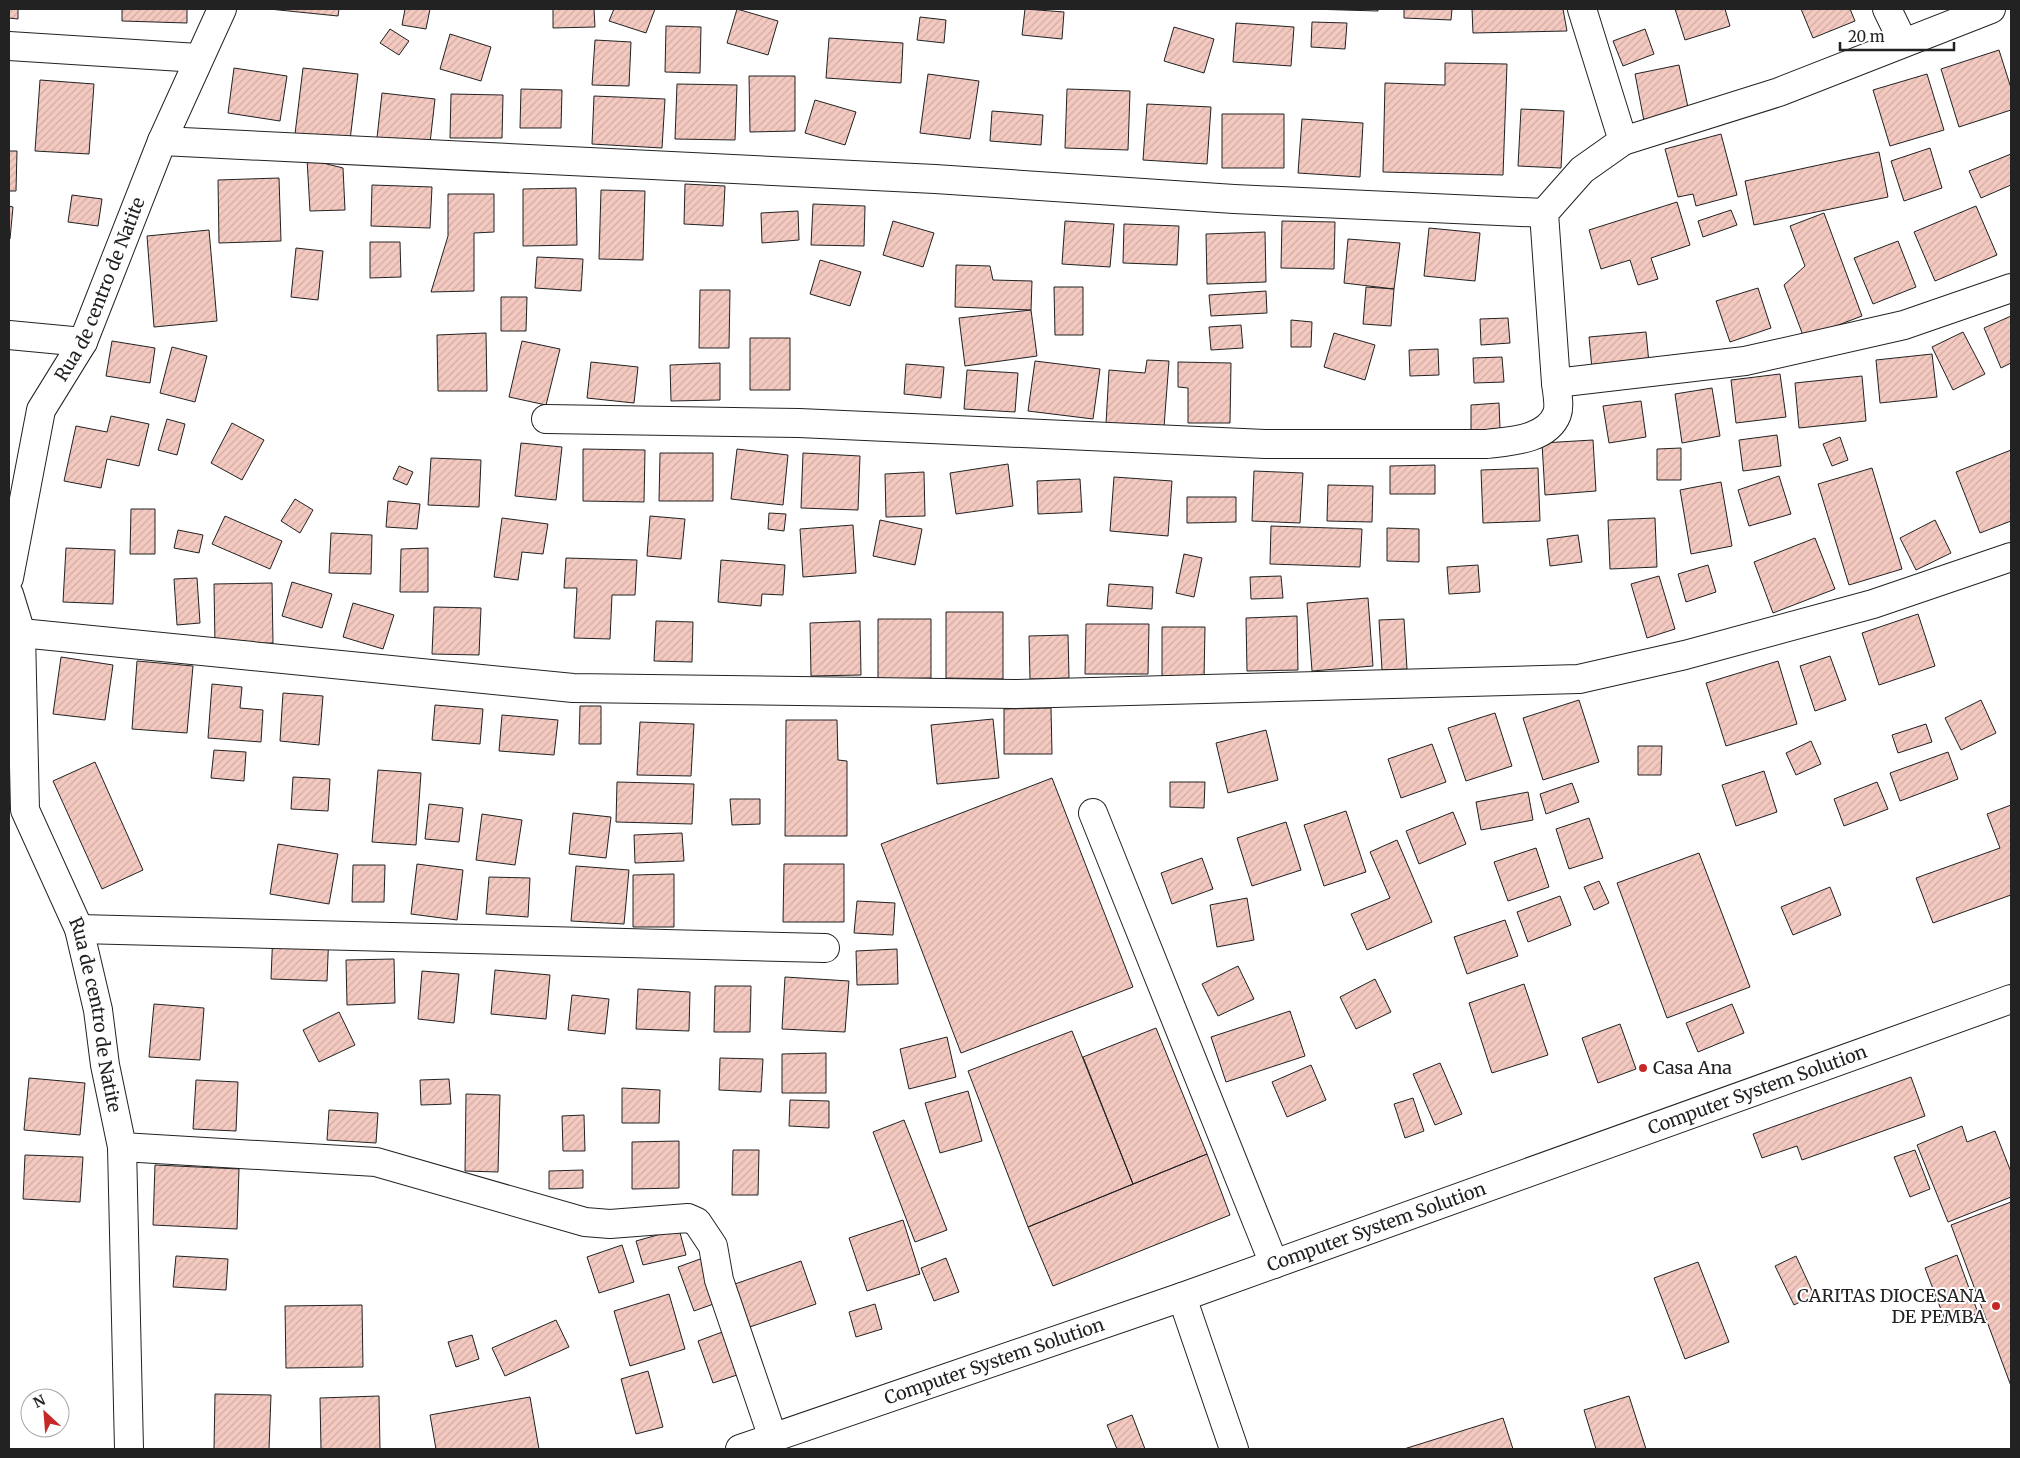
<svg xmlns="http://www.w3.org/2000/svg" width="2020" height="1458" font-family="Merriweather,serif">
<defs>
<pattern id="building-hatch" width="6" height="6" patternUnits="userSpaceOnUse" patternTransform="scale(1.25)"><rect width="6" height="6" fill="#f3c9c0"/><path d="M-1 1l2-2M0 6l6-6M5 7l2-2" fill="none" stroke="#d0aca5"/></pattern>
</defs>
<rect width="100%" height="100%" fill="#fff"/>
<path fill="url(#building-hatch)" stroke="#222" d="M9,9H18V19L9,18Z
M122,9H187V23L122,21Z
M269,9H339L338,16Z
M405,9H430L426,29L402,25Z
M553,9H594L595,27L553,28Z
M614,9H655L646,33L609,21Z
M737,9L778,21L768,55L727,43Z
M1025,9L1064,12L1062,39L1022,35Z
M1309,9H1378V11Z
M1404,9H1452L1451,20L1404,18Z
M1472,9H1563L1567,31L1473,33Z
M1675,9H1725L1730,26L1685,40Z
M1801,9H1850L1855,21L1813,38Z
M920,17L946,20L944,43L917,40Z
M1312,22L1347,23L1345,49L1311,47Z
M1236,23L1294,27L1291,66L1233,62Z
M666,26L701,27L700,73L665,72Z
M1174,27L1214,39L1204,73L1164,61Z
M390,29L409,41L399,55L380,43Z
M1645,29L1654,54L1623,66L1613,41Z
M450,34L491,47L481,81L440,69Z
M829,38L903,43L901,83L826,78Z
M595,40L631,42L629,86L592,85Z
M1999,50L2011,88V110L1959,127L1941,69Z
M1445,63L1507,64L1503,175L1383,172L1385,83L1445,85Z
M1679,65L1689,112L1644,121L1635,74Z
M234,68L287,76L280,121L228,113Z
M303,68L358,74L350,140L295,134Z
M928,74L979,81L970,139L920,133Z
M1927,74L1944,130L1890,146L1873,90Z
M749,76H795V131L750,132Z
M40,80L94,84L89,154L35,151Z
M677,84L737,85L735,140L675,139Z
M521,89L562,90L561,128H520Z
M1067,89L1130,91L1128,150L1065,148Z
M382,93L435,99L430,143L377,138Z
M451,94L503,95L502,138H450Z
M594,96L665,99L662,148L592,144Z
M815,100L856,112L845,145L805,133Z
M1147,104L1211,107L1207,164L1143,160Z
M1521,109L1564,111L1561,168L1518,166Z
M992,111L1043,115L1041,145L990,141Z
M1222,114H1284V168H1222Z
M1302,119L1363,123L1360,177L1298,173Z
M1721,134L1737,195L1696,206L1693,194L1678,197L1665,149Z
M1930,148L1942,188L1904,201L1891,161Z
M9,151H17L16,191H9Z
M1879,152L1888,197L1754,225L1745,181Z
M2011,154V185L1981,198L1969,171Z
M307,159L343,168L345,210L310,211Z
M279,178L281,241L219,243L218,180Z
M685,184L725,186L723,226L684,224Z
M372,185L432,187L430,228L371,226Z
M576,188L577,245L523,246V189Z
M601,190L645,191L643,260L599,259Z
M448,194H494V232L474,233V291L431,292L448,236Z
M72,195L102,199L98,226L68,222Z
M1677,202L1690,245L1651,258L1658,279L1638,285L1630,260L1601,269L1589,230Z
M813,204L865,206L864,246L811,245Z
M9,206L13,207L10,239H9Z
M1976,206L1997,255L1935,281L1914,232Z
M1731,210L1737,225L1703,237L1698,221Z
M798,211L799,240L762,243L761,213Z
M1824,213L1862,316L1804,338L1784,285L1805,266L1790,226Z
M893,221L934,233L923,267L883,255Z
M1065,221L1114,224L1110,267L1062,264Z
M1282,221L1335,222L1334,269L1281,268Z
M1124,224L1179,226L1177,265L1123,263Z
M1429,228L1480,233L1475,281L1424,276Z
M209,230L217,321L154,327L147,236Z
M1265,232L1266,282L1207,284L1206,234Z
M1348,239L1400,243L1394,289L1344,283Z
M1898,241L1916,287L1873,304L1854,258Z
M370,242H400L401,277L370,278Z
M296,248L323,251L318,300L291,297Z
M537,257L583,259L581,291L535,288Z
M820,260L861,272L850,306L810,294Z
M956,265L990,266L993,280L1032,281L1031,310L955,307Z
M1054,287H1083V335H1055Z
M1366,287L1394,289L1391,326L1363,324Z
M1758,288L1771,328L1730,342L1716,301Z
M700,290H730L729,348H699Z
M1266,291L1267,313L1211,316L1209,295Z
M501,297H527L526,331H501Z
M1031,310L1037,356L965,366L959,318Z
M2011,316V363L2001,368L1984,328Z
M1508,318L1510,343L1481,345L1480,319Z
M1291,320L1312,322L1311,347H1291Z
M1241,325L1243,348L1211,350L1209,327Z
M1646,332L1649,363L1592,369L1589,337Z
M1963,332L1985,374L1953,390L1932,347Z
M486,333L487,391H438L437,335Z
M1334,333L1375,345L1365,380L1324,367Z
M750,338H790V390H750Z
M112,341L155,348L150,383L106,376Z
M522,341L560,349L546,405L509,397Z
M172,347L207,356L195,402L160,393Z
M1438,349L1439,375L1410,376L1409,350Z
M1932,354L1937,397L1880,403L1876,360Z
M1502,357L1504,382L1474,383L1473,358Z
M1147,360L1169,361L1164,427L1106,424L1109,370L1145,373Z
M1035,361L1100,369L1093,419L1028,411Z
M591,362L638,367L634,403L587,398Z
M1178,362L1231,363L1230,423H1188V388L1178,387Z
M720,363V400L671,401L670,365Z
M906,364L944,367L941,398L904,394Z
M967,370L1018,373L1015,412L964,409Z
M1780,374L1786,417L1736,423L1731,380Z
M1862,376L1866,421L1799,428L1795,383Z
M1712,388L1720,436L1682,443L1675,394Z
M1641,401L1646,437L1609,443L1603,406Z
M1499,403L1500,429L1471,430V405Z
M111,416L149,424L139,466L107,459L101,488L64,481L76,426L107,432Z
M167,419L185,424L177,455L158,450Z
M232,423L264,440L242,480L211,463Z
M1777,435L1781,466L1743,471L1739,440Z
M1840,437L1848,460L1832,466L1823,444Z
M1593,440L1596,491L1545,495L1542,443Z
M521,443L562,447L556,500L515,496Z
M1681,448V480H1657V449Z
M583,449L645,450L644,502L583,501Z
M737,449L788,455L783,505L731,499Z
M2011,450V521L1980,533L1956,472Z
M660,453H713V501H659Z
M803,453L860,456L858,510L801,508Z
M431,458L481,460L479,507L428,505Z
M1008,464L1013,506L956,514L950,473Z
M1435,465V494H1390V466Z
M399,466L413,472L407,485L393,479Z
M1538,468L1540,521L1483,523L1481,470Z
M1872,468L1902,569L1849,585L1818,484Z
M1254,471L1303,473L1300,523L1252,521Z
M924,472L925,516L886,517L885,474Z
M1779,476L1791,514L1749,526L1738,490Z
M1114,477L1172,481L1168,536L1110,531Z
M1080,479L1082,512L1038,514L1037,481Z
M1721,482L1732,546L1691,554L1680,490Z
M1328,485L1373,486L1372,522L1327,521Z
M1187,497H1236V522L1187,523Z
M295,499L313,510L300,533L281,521Z
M388,501L420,504L417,529L386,527Z
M131,509H155V554H130Z
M769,513L786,514L784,531L768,529Z
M225,516L282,541L270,569L212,544Z
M650,516L685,519L681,559L647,556Z
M502,518L548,524L543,554L522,552L518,580L494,577Z
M1655,518L1657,567L1610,569L1608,520Z
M880,520L922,529L915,565L873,556Z
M1935,520L1951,553L1916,570L1900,538Z
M853,525L856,573L803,577L800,529Z
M1271,526L1362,529L1360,567L1270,564Z
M1387,528L1419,529V562L1387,561Z
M178,530L203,535L199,553L174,548Z
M331,533L372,535L371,574L329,573Z
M1578,535L1582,562L1550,566L1547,539Z
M1815,538L1835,589L1773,613L1754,562Z
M66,548L115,550L113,604L63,602Z
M428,548V592H400L401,549Z
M1184,554L1202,558L1194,597L1176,593Z
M566,558L637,560L635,595H612L610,639L574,638L577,588H564Z
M721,560L785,565L783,595L762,594L761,606L718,602Z
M1478,565L1480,592L1449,594L1447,567Z
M1708,565L1716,592L1686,602L1678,574Z
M1281,576L1283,598L1251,599L1250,577Z
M1659,576L1675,629L1647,638L1631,584Z
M197,578L200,623L177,625L174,579Z
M292,582L332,594L322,628L282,616Z
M272,583L273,643L215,645L214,584Z
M1109,584L1153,587L1152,609L1107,606Z
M1368,598L1373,666L1312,671L1307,603Z
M353,603L394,615L383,649L343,637Z
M434,607L481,608L479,655L432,654Z
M946,612H1003V679L946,678Z
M1918,614L1935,666L1879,685L1862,633Z
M1297,616L1298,670L1247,671L1246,618Z
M878,619H931V678L878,679Z
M1404,619L1407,669L1382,670L1379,620Z
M656,621L693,622L692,662L654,661Z
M860,621L861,675L811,676L810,623Z
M1086,624H1149L1148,674H1085Z
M1162,627H1205L1204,679L1162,678Z
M1068,635L1069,678L1030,679L1029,636Z
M1830,656L1846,700L1815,711L1800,666Z
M61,657L113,665L105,720L53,714Z
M137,661L193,666L187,733L132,729Z
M1778,661L1797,724L1726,746L1706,683Z
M212,684L242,687L240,708L263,710L261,742L208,738Z
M283,693L323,696L319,745L280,741Z
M1579,700L1599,762L1543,780L1523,718Z
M1981,700L1996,733L1961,750L1945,718Z
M435,705L483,709L480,744L432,740Z
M580,706H601V744H579Z
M1051,708L1052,754H1004V709Z
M1495,713L1512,766L1466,781L1448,728Z
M502,715L558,720L554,755L499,751Z
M993,719L999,778L937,784L931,725Z
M786,720H837L838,760L847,761V836H785Z
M640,722L694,724L691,776L637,775Z
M1926,724L1932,742L1898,753L1892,735Z
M1266,730L1278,780L1228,793L1216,743Z
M1811,741L1821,764L1796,775L1786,753Z
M1432,744L1446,782L1401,798L1388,759Z
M1638,746H1662L1661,775H1638Z
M214,750L246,752L244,781L211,778Z
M1948,752L1958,779L1900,801L1890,773Z
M95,762L143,870L102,889L53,781Z
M378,770L421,773L416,845L372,842Z
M1764,771L1777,812L1736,826L1722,785Z
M293,777L330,779L328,811L291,809Z
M1052,778L1133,987L961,1053L881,844Z
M617,782L694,784L692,824L616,822Z
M1170,782H1205L1204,808L1170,807Z
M1877,782L1888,809L1844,826L1834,799Z
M1572,783L1579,802L1546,814L1540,794Z
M1528,792L1533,820L1481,830L1476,802Z
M730,799H760V824L732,825Z
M429,804L463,808L459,842L425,839Z
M2011,805V895L1933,923L1916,878L2000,848L1987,814Z
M1346,811L1366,872L1324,886L1304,825Z
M1453,812L1466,844L1419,864L1406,831Z
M573,813L611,817L606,858L569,854Z
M482,814L522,820L515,865L476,860Z
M1589,818L1603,858L1569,869L1556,829Z
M1286,822L1301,870L1252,886L1237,838Z
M682,833L684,861L635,863L634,835Z
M1397,840L1432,922L1367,950L1351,914L1390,898L1370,852Z
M278,844L338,854L329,904L270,894Z
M1536,848L1549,887L1508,901L1494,862Z
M1699,853L1750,987L1667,1018L1617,883Z
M1202,858L1213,889L1172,904L1161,873Z
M417,864L463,870L457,920L411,914Z
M784,864H844V922H783Z
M353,865H385L384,902H352Z
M576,866L629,870L624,924L571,921Z
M674,874V927H633V875Z
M489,877L530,878L528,917L486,914Z
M1599,881L1609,903L1594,910L1584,887Z
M1830,887L1841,915L1793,935L1781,907Z
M1560,896L1571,925L1528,942L1517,912Z
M1247,898L1254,940L1217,947L1210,905Z
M857,901L895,903L893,935L854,933Z
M1505,920L1518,956L1467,974L1454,937Z
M273,930L329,931L327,981L271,979Z
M897,949L898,984L857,985L856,951Z
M394,959L395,1003L347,1005L346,960Z
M1238,966L1254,999L1218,1016L1202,984Z
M495,970L550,975L546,1019L491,1014Z
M422,971L459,974L454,1023L418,1019Z
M785,977L849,981L845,1032L782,1029Z
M1375,979L1391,1012L1356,1029L1340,997Z
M1524,984L1548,1055L1492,1073L1469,1003Z
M715,986H751L750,1032H714Z
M638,989L690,992L689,1031L636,1029Z
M572,995L609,999L605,1034L568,1030Z
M154,1004L204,1008L200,1060L149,1057Z
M1732,1004L1744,1033L1698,1052L1686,1023Z
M1290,1011L1305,1056L1226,1082L1211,1037Z
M339,1012L355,1045L319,1062L303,1030Z
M1620,1024L1636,1069L1598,1083L1582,1038Z
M1156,1028L1207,1154L1133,1184L1083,1057Z
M1072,1031L1133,1184L1028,1227L968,1071Z
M947,1037L956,1077L909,1089L900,1049Z
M826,1053V1093H782V1054Z
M720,1058L763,1059L761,1092L719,1090Z
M1440,1063L1462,1114L1435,1125L1413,1074Z
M1311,1065L1326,1100L1287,1117L1272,1082Z
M1911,1077L1925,1116L1802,1160L1797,1146L1762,1158L1753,1134Z
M29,1078L85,1083L80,1135L24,1130Z
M449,1079L451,1104L421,1105L420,1080Z
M196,1080L238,1082L236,1131L193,1129Z
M622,1088L660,1090L659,1123H622Z
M968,1091L982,1141L940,1153L925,1103Z
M466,1094L500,1095L498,1172L465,1171Z
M1413,1098L1424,1131L1405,1138L1394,1104Z
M790,1100L829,1101V1128L789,1126Z
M329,1110L378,1113L376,1143L327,1140Z
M584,1115L585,1151H563L562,1116Z
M904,1120L947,1230L915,1242L873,1132Z
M1962,1126L1967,1142L1995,1131L2011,1172V1197L1948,1222L1917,1145Z
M679,1141V1188L632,1189V1142Z
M733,1150H759L758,1195H732Z
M1915,1150L1930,1189L1910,1197L1894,1157Z
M1207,1154L1230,1215L1053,1286L1028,1227Z
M25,1155L83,1157L80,1202L23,1199Z
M155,1165L239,1169L237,1229L153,1225Z
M583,1170V1188L549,1189V1171Z
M2011,1202V1386L1951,1225Z
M903,1220L920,1274L867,1291L849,1238Z
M679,1229L686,1255L643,1265L636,1241Z
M622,1245L634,1282L599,1293L587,1257Z
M1957,1255L1978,1313L1947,1325L1925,1268Z
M176,1256L228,1259L226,1290L173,1287Z
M1796,1256L1814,1295L1794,1305L1775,1266Z
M703,1258L719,1302L694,1311L678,1267Z
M946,1258L959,1292L934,1301L921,1268Z
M801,1261L816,1304L747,1328L732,1285Z
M1698,1262L1729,1342L1685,1359L1654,1278Z
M669,1294L685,1349L630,1366L614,1311Z
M875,1304L882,1329L856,1337L849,1312Z
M362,1305L363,1367L286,1368L285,1306Z
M556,1320L569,1347L505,1376L492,1348Z
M725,1331L740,1374L713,1383L698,1341Z
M472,1335L479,1359L456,1367L448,1342Z
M648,1371L663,1427L636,1434L621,1379Z
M215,1394L271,1395L269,1449H214Z
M379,1396L380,1449H321L320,1398Z
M1629,1396L1646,1449H1596L1584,1410Z
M530,1397L539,1449H436L430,1415Z
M1132,1415L1145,1449H1117L1107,1425Z
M1503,1418L1513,1449H1404Z"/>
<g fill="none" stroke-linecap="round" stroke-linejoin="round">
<g stroke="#222" stroke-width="30">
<g id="minor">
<path d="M1887,9L1903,42"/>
<path d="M9,46L198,58"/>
<path d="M162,141L935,179L1234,199L1544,213"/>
<path d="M1623,141L1779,92L1991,9"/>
<path d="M9,335L83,342"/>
<path d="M1556,383L1544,213L1582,170L1623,141L1582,9"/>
<path d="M546,419L799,423L1265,444H1487C1510,441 1547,440 1557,414C1560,406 1557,392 1556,383L1745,361L1904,325L2011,288"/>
<path id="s1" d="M9,578L41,410L83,342L162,141L222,9"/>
<path id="s2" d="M9,594L21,633L25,810L79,929L98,1010L105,1065L122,1147L129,1449"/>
<path d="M21,633L573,688L1015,694L1579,679L1685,655L1873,604L2011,557"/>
<path d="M1093,813L1274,1264"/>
<path d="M79,929L825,948"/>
<path d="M122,1147L376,1162L585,1222L610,1224L688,1218L697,1222L713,1246L719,1280L773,1438"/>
<path d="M1182,1297L1234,1449"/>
<path id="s3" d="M740,1449L1182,1297L2011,999"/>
</g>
</g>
<use href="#minor" stroke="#fff" stroke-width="28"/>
</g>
<g fill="#c62828" stroke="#fff" stroke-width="2">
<circle cx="1643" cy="1068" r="5"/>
<circle cx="1996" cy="1306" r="5"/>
</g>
<g text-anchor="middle" stroke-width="4" stroke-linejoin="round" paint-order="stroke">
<g font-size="18" fill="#222" stroke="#fff">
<text dy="6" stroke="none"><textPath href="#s1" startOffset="306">Rua de centro de Natite</textPath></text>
<text dy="6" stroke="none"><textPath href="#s2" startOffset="436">Rua de centro de Natite</textPath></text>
<text dy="6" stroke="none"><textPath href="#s3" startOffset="1079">Computer System Solution</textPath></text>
<text dy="6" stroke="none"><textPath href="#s3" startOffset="674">Computer System Solution</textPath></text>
<text dy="6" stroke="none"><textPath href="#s3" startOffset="269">Computer System Solution</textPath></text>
</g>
<g font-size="18" fill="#222" stroke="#fff" text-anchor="start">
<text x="1653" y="1074">Casa Ana</text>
<text x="1986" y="1302" text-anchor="end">CARITAS DIOCESANA<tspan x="1986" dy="21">DE PEMBA</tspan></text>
</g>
</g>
<rect width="2020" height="1458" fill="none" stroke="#222222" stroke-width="20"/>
<g transform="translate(45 1413) rotate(334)"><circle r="24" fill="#ffffff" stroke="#a7a7a7"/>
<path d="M0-4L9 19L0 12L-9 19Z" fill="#c62828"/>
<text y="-8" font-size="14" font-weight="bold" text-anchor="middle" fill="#222222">N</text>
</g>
<path d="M1840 42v8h114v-8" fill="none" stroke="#222222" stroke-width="2.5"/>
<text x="1848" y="42" font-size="15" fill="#222222" stroke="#ffffff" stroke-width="4" paint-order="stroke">20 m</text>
</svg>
